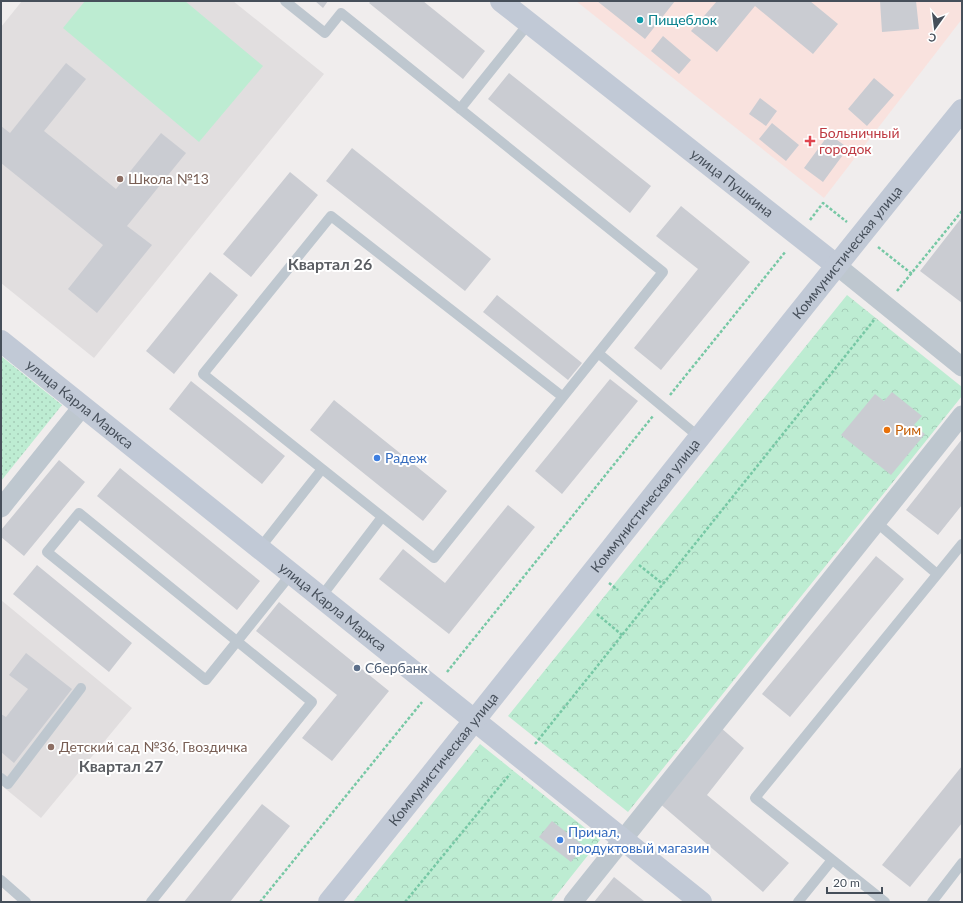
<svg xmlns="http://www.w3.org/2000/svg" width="963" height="903" font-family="Lato,sans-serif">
<defs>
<pattern id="grass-dots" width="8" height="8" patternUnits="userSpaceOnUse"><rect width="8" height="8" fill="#bdecd2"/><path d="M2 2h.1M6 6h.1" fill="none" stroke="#a4ccb7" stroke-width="1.8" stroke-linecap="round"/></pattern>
<pattern id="forest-crowns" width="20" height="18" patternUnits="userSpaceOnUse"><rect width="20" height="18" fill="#bdecd2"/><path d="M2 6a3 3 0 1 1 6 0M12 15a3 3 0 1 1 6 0" fill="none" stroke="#a4ccb7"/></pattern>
</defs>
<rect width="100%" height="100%" fill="#f0eded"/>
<path fill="#e1dedf" d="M22,1H233L324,74L94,358L1,283V27Z
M1,600L132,708L41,818L1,785Z"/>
<path fill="#f9e2de" d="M576,1H962V19L824,198Z"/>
<path fill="url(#grass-dots)" d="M1,356L62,405L1,481Z"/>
<path fill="url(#forest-crowns)" d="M847,295L962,387V396L628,812L508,716Z
M480,744L600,840L551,902H353Z"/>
<path fill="#bdecd2" d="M85,1H185L263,66L199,142L63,28Z"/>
<path fill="#caccd2" d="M315,1H328L323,8Z
M371,1H423L485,51L463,79L369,3Z
M597,1H675L645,39Z
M717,1H810L838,24L813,54L755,6L717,52L691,31Z
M880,1H916L919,29L882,32Z
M663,36L691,60L679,74L651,51Z
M66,63L86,79L44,131L116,189L161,133L186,153L127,226L152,245L97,313L68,289L103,245L1,163V126L10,133Z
M509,73L651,186L630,213L488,99Z
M874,78L894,95L867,126L848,109Z
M760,98L777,111L766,126L749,114Z
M772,123L799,145L786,161L759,139Z
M829,134L848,148L823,182L804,168Z
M352,148L491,259L465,291L326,181Z
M290,172L318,195L251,277L223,254Z
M681,206L750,262L661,370L634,348L698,269L656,236Z
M962,217V303L920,271Z
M210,272L238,295L174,374L146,351Z
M497,295L582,363L568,380L483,312Z
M610,379L638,401L562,494L535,471Z
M191,381L285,456L262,484L169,409Z
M892,392L922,416L914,425L925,434L891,475L841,435L875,394L884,401Z
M334,400L447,491L423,521L310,430Z
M962,439V505L938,535L906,510Z
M59,460L85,482L24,556L1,537V530Z
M120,468L260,581L237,610L97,496Z
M508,505L535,527L449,634L379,579L403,549L445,583Z
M876,556L904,579L790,717L762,694Z
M37,565L132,643L109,672L13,594Z
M279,602L389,691L332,761L302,738L337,695L256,631Z
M26,653L72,689L14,763L1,752V714L6,717L28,689L9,675Z
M720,727L744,748L707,795L789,863L763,892L658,802Z
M962,766V823L910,887L882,865Z
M262,804L290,826L230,902H184Z
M552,821L584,846L571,862L539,837Z
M614,877L644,901L643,902H594Z"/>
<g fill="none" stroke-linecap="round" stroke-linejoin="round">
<path stroke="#77c8a5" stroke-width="2.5" stroke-dasharray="3 2" stroke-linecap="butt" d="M810,220L823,203L847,222
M878,247L912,274
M897,291L962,211
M670,395L786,251
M639,565L663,584
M609,583L618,590
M597,614L622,635
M447,672L653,416
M535,744L874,320
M260,902L422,702
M405,902L510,774"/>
<path stroke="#bec7cf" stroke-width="10" d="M285,1L325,33L341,13L663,272L434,558L203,374L331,216L563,397
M460,109L529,23
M598,353L699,437
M876,522L937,574
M260,548L322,469
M321,597L382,517
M1,778L8,784L81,688
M1,880L26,902
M151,902L312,702L79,513L47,552L206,680L291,574
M798,902L832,860
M885,902L755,798L962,544
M932,902L962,863"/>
<path stroke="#bec7cf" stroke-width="19" d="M836,265L962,367
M1,508L82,407
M573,902L962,415"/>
<g stroke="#c1c9d6" stroke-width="22">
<path id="s1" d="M501,1L836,265"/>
<path id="s2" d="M1,341L701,902"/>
<path id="s3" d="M329,902C541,639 749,372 962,110"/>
</g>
</g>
<circle fill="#0f9aa8" stroke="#fff" stroke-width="1.5" cx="640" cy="20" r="4"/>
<path fill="#e0444e" stroke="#fff" stroke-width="1.5" d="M808 135h4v4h4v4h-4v4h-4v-4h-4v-4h4z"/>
<g fill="#8d6e63" stroke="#fff" stroke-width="1.5">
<circle cx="120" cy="179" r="4"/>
<circle cx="51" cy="747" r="4"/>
</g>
<circle fill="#e8710a" stroke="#fff" stroke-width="1.5" cx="887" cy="430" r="4"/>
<g fill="#3f7fe0" stroke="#fff" stroke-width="1.5">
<circle cx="377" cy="458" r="4"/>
<circle cx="560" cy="840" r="4"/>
</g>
<circle fill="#5c6f8a" stroke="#fff" stroke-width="1.5" cx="357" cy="668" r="4"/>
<g text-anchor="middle" stroke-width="4" stroke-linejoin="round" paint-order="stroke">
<g font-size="14" fill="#0d838f" stroke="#fff" text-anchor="start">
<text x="648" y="25">Пищеблок</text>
</g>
<g font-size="14" fill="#be3a42" stroke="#fff" text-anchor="start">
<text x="819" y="138">Больничный<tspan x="819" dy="16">городок</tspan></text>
</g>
<g font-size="14" fill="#785e54" stroke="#fff" text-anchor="start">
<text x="128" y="184">Школа №13</text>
<text x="59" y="752">Детский сад №36, Гвоздичка</text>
</g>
<g font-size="14" fill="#464f5a" stroke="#fff">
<text dy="5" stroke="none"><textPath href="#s1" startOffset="294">улица Пушкина</textPath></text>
<text dy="5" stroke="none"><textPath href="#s3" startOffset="831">Коммунистическая улица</textPath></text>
<text dy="5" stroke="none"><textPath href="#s2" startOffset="101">улица Карла Маркса</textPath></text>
<text dy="5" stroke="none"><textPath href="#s3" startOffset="507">Коммунистическая улица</textPath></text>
<text dy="5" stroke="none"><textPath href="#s2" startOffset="425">улица Карла Маркса</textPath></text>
<text dy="5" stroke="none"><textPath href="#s3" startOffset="183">Коммунистическая улица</textPath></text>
</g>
<g font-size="14" fill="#c56008" stroke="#fff" text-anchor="start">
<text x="895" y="435">Рим</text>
</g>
<g font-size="14" fill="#366cbe" stroke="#fff" text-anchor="start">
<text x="385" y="463">Радеж</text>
<text x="568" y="837">Причал,<tspan x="568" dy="16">продуктовый магазин</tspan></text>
</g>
<g font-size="14" fill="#4e5e75" stroke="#fff" text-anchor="start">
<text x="365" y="673">Сбербанк</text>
</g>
<g font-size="16" font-weight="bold" fill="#5a5d62" stroke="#fff">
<text x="330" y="270">Квартал 26</text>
<text x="121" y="772">Квартал 27</text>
</g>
</g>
<rect width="963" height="903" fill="none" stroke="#464f5a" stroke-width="4"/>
<g transform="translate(935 28) rotate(194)" stroke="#ffffff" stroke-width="3" paint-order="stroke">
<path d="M0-3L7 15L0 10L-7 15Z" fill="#464f5a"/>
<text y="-6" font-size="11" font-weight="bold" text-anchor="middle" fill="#464f5a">С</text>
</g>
<path d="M827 887v6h55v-6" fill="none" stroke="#464f5a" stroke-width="2"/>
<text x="833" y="887" font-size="12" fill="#464f5a" stroke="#ffffff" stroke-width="3" paint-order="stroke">20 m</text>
</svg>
